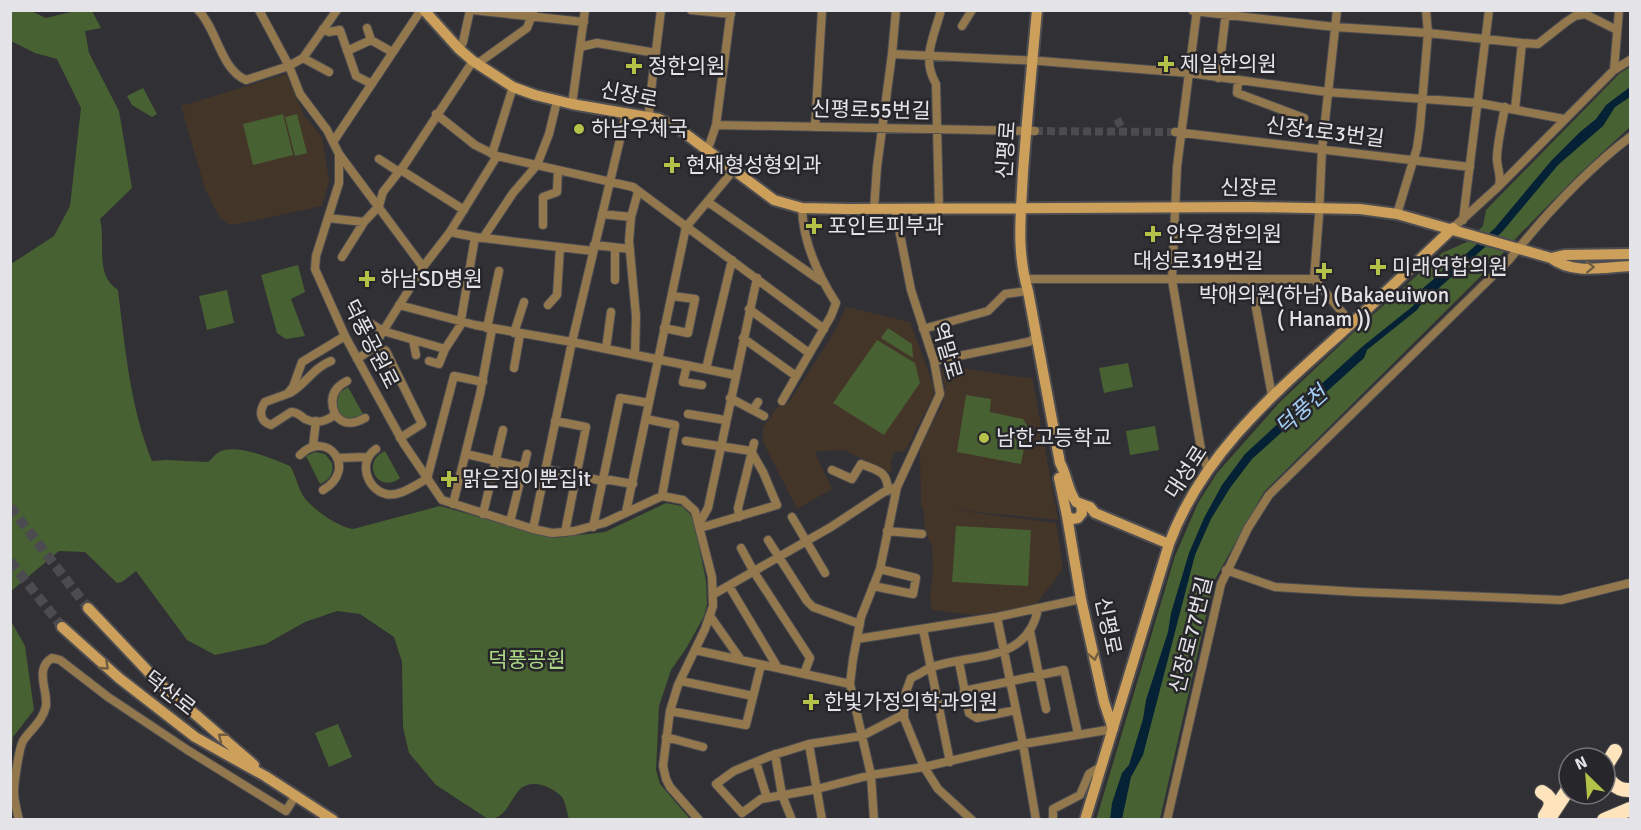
<svg xmlns="http://www.w3.org/2000/svg" width="1641" height="830" font-family="Signika,'Noto Sans KR',sans-serif">
<rect width="100%" height="100%" fill="#313035"/>
<path fill="#443529" d="M286,74L304,115L322,137L329,181L322,206L233,225L228,224L220,218L205,189L181,106Z
M846,307L910,322L934,387V395L905,451L894,452L890,464L892,468L891,473L844,450L817,451L816,455L832,489L797,509L766,448L763,440V427L781,402L784,404L789,402L835,331Z
M943,365L1025,378L1032,377L1058,520L946,509L1056,523L1063,569L1035,606L976,615L932,610L930,597L933,571L932,547L925,530L923,506H921L920,449L929,427L942,406L945,388L941,370Z"/>
<path fill="#486132" d="M11,11H31L46,18L71,12V11H92L101,28L85,31L89,53L119,111L132,188L100,219C106,244 94,274 118,290C125,348 130,406 152,461L166,460L208,462C212,459 215,454 219,452C237,443 273,459 290,466C295,474 297,483 301,492C308,507 338,527 353,529L440,506L553,538L605,532L666,503L682,506L691,515L696,530L706,581L707,604L704,616L687,647L671,670L659,706L656,770L660,784L690,819H569C567,813 566,803 562,797C553,787 532,778 520,789C509,801 506,819 488,819L436,785L409,753L403,727L402,662L394,637L360,614L337,611L305,622L266,644L215,655L187,640L136,571L122,582L117,583L85,552L59,551L11,591V264L54,236L70,206L81,108L57,59L35,53L11,41Z
M1630,67V127L1578,175L1518,236L1497,260L1264,492L1214,581L1160,819L1096,820L1175,556L1198,503L1217,473L1280,402L1357,329L1442,253L1467,242L1483,226L1486,210L1620,73Z
M143,88L157,114L152,117L132,105L127,96Z
M283,114L293,155L253,165L243,124Z
M297,114L307,153L295,156L285,117Z
M298,265L305,292L291,299L305,336L286,339L277,333L261,275Z
M227,290L234,323L207,330L199,296Z
M888,328L912,344L913,358L881,338Z
M877,340L915,363L920,383L884,435L833,403Z
M1128,363L1133,387L1104,393L1099,368Z
M348,387L363,414C351,423 338,418 335,403L339,393Z
M966,395L991,399L990,412L1023,419L1028,427L1021,464L957,452Z
M1155,426L1159,450L1130,455L1126,431Z
M385,451L400,478C378,495 360,462 385,451Z
M315,452L325,454L332,463C334,473 330,480 320,484L306,456Z
M956,526L1031,530L1028,586L952,582Z
M11,621L25,646L34,710L13,737L11,759Z
M338,724L352,757L329,767L315,733Z"/>
<path fill="#042136" d="M1630,87V97L1615,107L1603,126L1558,165L1502,232L1422,303L1417,310L1367,350L1364,358L1252,459L1230,488L1211,519L1195,555L1143,755L1131,777L1122,819L1110,820L1112,803L1122,773L1129,765L1143,719L1146,700L1168,632L1171,613L1189,553L1204,518L1222,485L1245,454L1363,346L1413,306L1422,289L1442,272L1444,265L1457,262L1495,228L1551,161L1580,132L1596,119L1606,105Z"/>
<g fill="none" stroke-linecap="round" stroke-linejoin="round">
<path stroke="#4c4b50" stroke-width="8" stroke-dasharray="8 4" stroke-linecap="butt" d="M1117,119L1124,132
M1035,131L1175,132"/>
<path stroke="#4c4b50" stroke-width="10" stroke-dasharray="10 5" stroke-linecap="butt" d="M10,507L88,608
M10,561L62,627"/>
<g stroke="#4e4d51" stroke-width="10">
<path id="street" d="M198,10C217,29 221,70 246,80L289,66L303,58L337,10
M259,10L289,66L300,94L327,130L339,154V183L316,256L315,269L345,336L365,373L404,444L442,500L533,529L552,533L574,531L604,523L662,496L683,500L695,511L712,577L713,606L705,629L678,685L670,711L663,766L666,779L670,787L699,820
M472,10L584,22
M691,10L731,14
M1197,10L1177,167L1172,280L1202,455L1208,469
M1193,11L1335,27L1428,33L1522,43L1538,44L1566,22L1575,16L1585,14L1617,30
M962,26L972,10
M367,28L371,40L392,52
M323,29L329,32L340,30L356,76L372,84
M580,47L597,43L656,53
M459,49L463,42L470,10
M347,51L371,40
M892,54L1040,61L1189,73L1327,92L1479,103L1564,119
M303,58L329,72
M477,64L527,28L534,10
M1614,70L1619,10
M1218,78L1226,12
M1238,81L1237,93L1304,118
M572,104L585,10
M1515,109L1522,43
M436,114L475,145L497,156L633,187L824,329
M650,116L649,107L661,10
M716,125L1035,131
M815,127L822,10
M1175,132L1470,167
M333,142L421,10
M706,149L710,143L716,125L731,10
M339,154L423,267
M492,154L513,87
M379,159L399,172
M401,170L464,210
M1499,185C1502,175 1496,167 1497,156C1498,140 1502,123 1505,107
M708,202L821,281
M874,209L877,167L892,54L896,10
M939,209L936,84C921,58 934,37 941,10
M602,214L631,217
M1397,214L1417,148L1420,127L1428,33L1426,10
M328,218L364,222L342,257
M1463,220L1489,10
M364,222L379,206L383,192L405,164L473,61
M543,225V197L557,192L558,170
M1453,228L1499,186L1614,70L1630,60
M450,232L475,237L593,251
M483,238L513,193L537,165L549,134L557,101
M594,245L630,249
M615,249V280
M1024,279H1314L1352,324
M1314,279L1319,215L1322,149L1337,10
M1251,280L1272,396
M399,305L475,325L572,342L735,375
M548,305L557,295L560,247
M749,309L809,353
M358,316L383,331L445,349
M487,328L499,271
M664,328L688,333L695,299L672,296
M923,329L988,311L1005,294L1028,291
M514,333L524,302
M345,336L302,362L293,387L287,394L265,402C259,411 259,421 271,425L291,412C298,412 299,415 305,419C315,424 327,422 335,414C343,426 354,424 365,418
M743,338L796,376
M413,340L416,355
M375,345L386,351L422,424L400,438
M606,349L611,312
M635,355L636,316L629,241L631,217L638,192
M357,359L372,349L423,267L450,232L497,156
M429,361L439,364L445,349L460,326L475,237
M934,361L1028,342L1037,338
M687,365L683,382L702,385
M514,368L520,334
M706,369L732,260
M290,393C306,384 314,367 331,361
M730,398L764,416
M782,401L831,316L836,303C818,275 803,242 802,208
M753,410L758,402
M335,414C329,399 333,388 347,381
M688,414L725,420
M646,419L675,425L662,496
M555,421L586,427L565,532
M686,441L751,451
M313,446L316,421
M376,449C358,461 366,489 386,494C400,497 415,485 427,479L454,376L483,382
M466,454L523,467
M300,455C327,428 359,469 323,490
M337,458L367,457
M545,469L603,481L610,480L633,484
M832,470L852,479L861,464C877,471 887,470 888,490
M453,504L480,394L492,329
M626,512L686,227L733,171
M483,514L503,430
M739,517L738,508L754,443
M792,517L825,573
M510,522L527,454
M699,524L708,508L757,278
M593,527L620,398L649,403
M700,528L777,505L763,472L751,451
M533,529L572,342L626,114
M887,531L922,534
M768,540L807,601L813,607L860,624
M741,548L754,572L810,658L804,674
M1226,570L1275,587L1358,592L1561,600L1630,583
M729,586L778,668
M873,586L913,594L916,578L880,569
M714,594L831,527L884,492L897,487
M710,616L741,660
M997,617L1023,744L1036,820
M923,629L950,762
M1030,631L1046,709
M857,639L997,617L1081,599
M695,650L850,684
M959,662L969,713L977,718L1016,710
M681,681L753,696
M964,691L1064,670L1078,734
M670,711L746,725L761,665
M904,714L862,736L809,744L770,756L734,771L716,784L742,813L761,799L817,789L871,775L924,767L1023,744L1113,729
M666,737L703,747
M809,744L822,820
M775,754L782,795L792,820
M756,762L767,798
M19,820C17,811 14,801 14,792C14,783 19,748 23,741C30,730 43,721 46,706C48,690 34,669 52,658L60,660L108,697L189,751L286,811L296,795
M874,820L871,775L850,684L853,659L861,617L880,569L897,487L940,394L934,361L911,290L895,209
M972,820L938,789L924,767L904,718V697L911,678C918,675 925,670 932,667C972,653 1027,664 1038,609
M1053,820V809L1080,795L1089,774L1102,766
M1167,820L1221,584L1248,528L1269,495L1509,260C1545,215 1584,172 1630,137"/>
</g>
<g stroke="#4e4d51" stroke-width="14">
<path id="secondary" d="M424,10L459,49L473,61L513,87L535,95L572,104L659,119L679,129L774,200L802,208L848,209L1250,207L1360,209L1397,214L1551,258C1573,275 1605,267 1630,266
M1037,10C1032,64 1027,118 1023,172C1021,214 1016,250 1028,291L1060,463C1067,475 1067,489 1076,502L1090,507L1095,513L1169,544
M1551,258L1564,255L1630,254
M1059,478L1067,516L1081,599L1104,702L1113,729
M1067,516L1072,519L1078,518L1082,513L1081,505
M88,608L159,683L254,765
M62,627L119,678L195,737L265,776L333,820
M1085,820L1169,544C1203,451 1280,389 1350,325C1385,293 1419,260 1453,228"/>
</g>
<g stroke="#4e4d51" stroke-width="16">
<path id="highway" d="M1615,751C1613,755 1609,760 1607,765C1603,779 1617,791 1630,790
M1542,792C1554,799 1552,806 1545,816
M1548,820L1569,788
M1604,820L1630,809"/>
</g>
<use href="#street" stroke="#93784e" stroke-width="8"/>
<use href="#secondary" stroke="#cca05b" stroke-width="10"/>
<use href="#highway" stroke="#fee4bc" stroke-width="14"/>
</g>
<defs><path id="oneway-chevron" d="M-2-3.5L2.5 0L-2 3.5" fill="none" stroke-width="1.6" stroke-linecap="round" stroke-linejoin="round" transform="scale(1.5)"/></defs>
<g stroke="#715d41">
<use href="#oneway-chevron" transform="translate(1590 267) rotate(-2)"/>
<use href="#oneway-chevron" transform="translate(1094 656) rotate(78)"/>
<use href="#oneway-chevron" transform="translate(105 666) rotate(42)"/>
<use href="#oneway-chevron" transform="translate(222 737) rotate(-142)"/>
</g>
<g fill="#b5c249" stroke="#27262b" stroke-width="2">
<path d="M1163 55h6v6h6v6h-6v6h-6v-6h-6v-6h6z"/>
<path d="M631 57h6v6h6v6h-6v6h-6v-6h-6v-6h6z"/>
<circle cx="579" cy="129" r="6"/>
<path d="M669 156h6v6h6v6h-6v6h-6v-6h-6v-6h6z"/>
<path d="M811 217h6v6h6v6h-6v6h-6v-6h-6v-6h6z"/>
<path d="M1150 225h6v6h6v6h-6v6h-6v-6h-6v-6h6z"/>
<path d="M1375 258h6v6h6v6h-6v6h-6v-6h-6v-6h6z"/>
<path d="M1321 262h6v6h6v6h-6v6h-6v-6h-6v-6h6z"/>
<path d="M364 270h6v6h6v6h-6v6h-6v-6h-6v-6h6z"/>
<circle cx="984" cy="438" r="6"/>
<path d="M446 470h6v6h6v6h-6v6h-6v-6h-6v-6h6z"/>
<path d="M808 693h6v6h6v6h-6v6h-6v-6h-6v-6h6z"/>
</g>
<g text-anchor="middle" stroke-width="5" stroke-linejoin="round" paint-order="stroke">
<g font-size="21" fill="#e4e3e7" stroke="#27262b" text-anchor="start">
<text x="1180" y="71">제일한의원</text>
<text x="648" y="73">정한의원</text>
<text x="591" y="136">하남우체국</text>
<text x="686" y="172">현재형성형외과</text>
<text x="828" y="233">포인트피부과</text>
<text x="1166" y="241">안우경한의원</text>
<text x="1392" y="274">미래연합의원</text>
<text x="380" y="286">하남SD병원</text>
<text x="1324" y="302" text-anchor="middle">박애의원(하남) (Bakaeuiwon<tspan x="1324" dy="24">( Hanam ))</tspan></text>
<text x="996" y="445">남한고등학교</text>
<text x="462" y="486">맑은집이뿐집it</text>
<text x="824" y="709">한빛가정의학과의원</text>
</g>
<g font-size="21" fill="#e4e3e7" stroke="#27262b">
<text transform="translate(629 95) rotate(11)" y="7">신장로</text>
<text transform="translate(871 110) rotate(1)" y="7">신평로55번길</text>
<text transform="translate(1325 132) rotate(7)" y="7">신장1로3번길</text>
<text transform="translate(1006 150) rotate(-86)" y="7">신평로</text>
<text transform="translate(1249 188) rotate(1)" y="7">신장로</text>
<text x="1198" y="268">대성로319번길</text>
<text transform="translate(371 344) rotate(63)" y="7">덕풍공원로</text>
<text transform="translate(947 351) rotate(74)" y="7">역말로</text>
<text transform="translate(1186 472) rotate(-57)" y="7">대성로</text>
<text transform="translate(1108 626) rotate(78)" y="7">신평로</text>
<text transform="translate(1191 635) rotate(-76)" y="7">신장로77번길</text>
<text transform="translate(170 693) rotate(38)" y="7">덕산로</text>
</g>
<g font-size="21" fill="#add986" stroke="#27262b">
<text x="527" y="667">덕풍공원</text>
</g>
<g font-size="22" font-style="italic" fill="#a3cff6" stroke="#27262b">
<text transform="translate(1301 410) rotate(-42)" y="8">덕풍천</text>
</g>
</g>
<rect width="1641" height="830" fill="none" stroke="#e4e3e7" stroke-width="24"/>
<g transform="translate(1587 776) rotate(335)"><circle r="28" fill="#27262b" stroke="#737276" stroke-width="1.5"/>
<path d="M0-4.5L10 22L0 15L-10 22Z" fill="#b5c249"/>
<text y="-9" font-size="16" font-weight="bold" text-anchor="middle" fill="#e4e3e7">N</text>
</g>
</svg>
